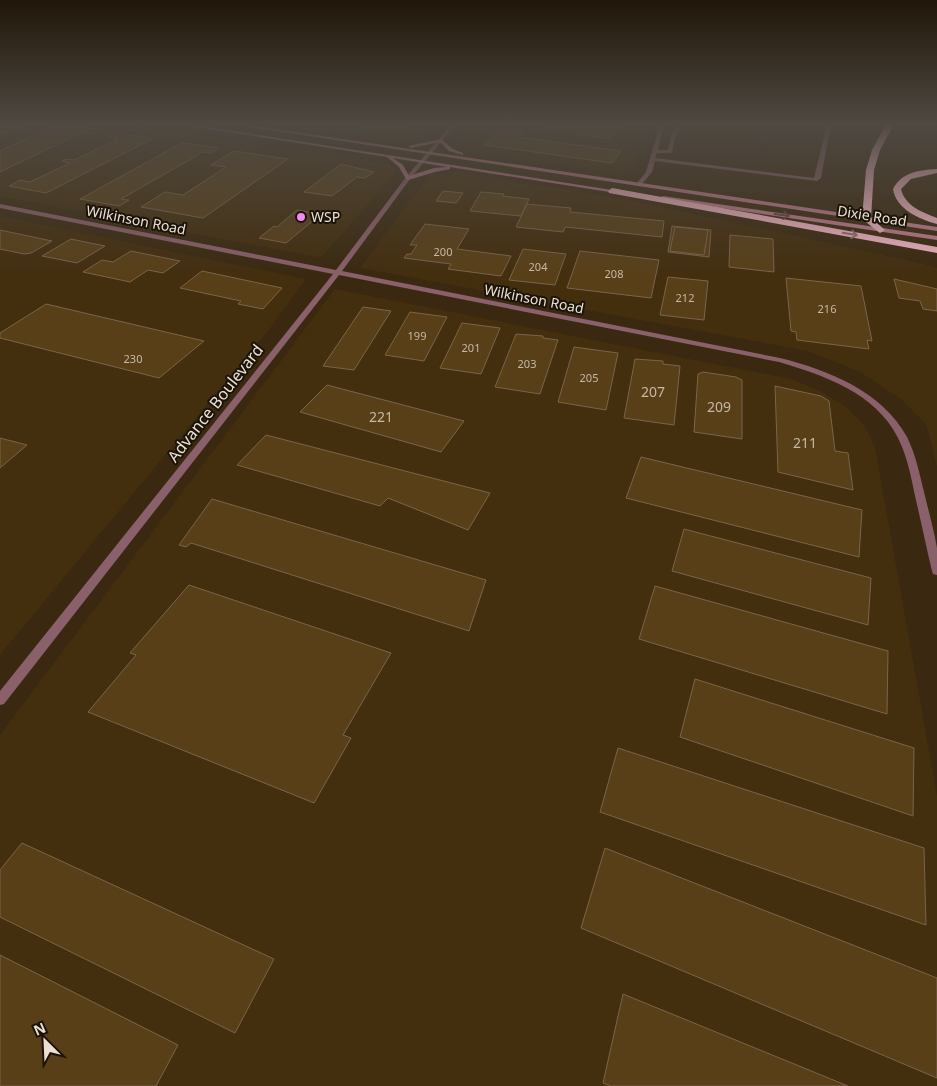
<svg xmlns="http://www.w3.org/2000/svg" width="937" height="1086" font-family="'Noto Sans',sans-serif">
<rect width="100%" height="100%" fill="#3a2910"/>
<path fill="#432e0e" d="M0,124H127L389,164L396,172L321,258L0,196Z
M280,124H437L430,131L409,139H384Z
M473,124H646L635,170L621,174L479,153L465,148L459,143Z
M458,172L629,200L920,263L937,268V467L926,424L902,400L860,372L808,351L360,268L429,175Z
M0,216L306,279L271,327L0,655Z
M335,289L791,379L820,391L846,407L865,426L875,447L937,796V1086H0V735Z"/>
<path fill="#583f18" stroke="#79654b" d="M0,124H26L0,135Z
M59,124L99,130L92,134L83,132L0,172V151Z
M345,124H410L404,128L390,130Z
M525,124H601L620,126L610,139L572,133L568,129Z
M500,130L523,133L519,137L621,151L612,163L485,145Z
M117,133L152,139L46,193L9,186L20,180L30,182L70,163L62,161L67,159L74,160L118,139L109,137Z
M182,143L219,148L211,153L203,152L121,199L129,200L119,206L80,199Z
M234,151L288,159L203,218L141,207L165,192L183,195L226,167L211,165Z
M341,164L374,172L365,178L357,177L332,196L304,192Z
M443,191L463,193L456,203L436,201Z
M481,192L504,194L503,196L529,199L521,216L470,211Z
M527,204L571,208L570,212L664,221L662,237L565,227L563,232L516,227Z
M297,210L321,214L286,243L259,238L274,226L277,227Z
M425,224L469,229L457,249L511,256L501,276L448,269L451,264L404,258L407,254H411L417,245H410Z
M672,226L711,230L709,257L668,252Z
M675,227L708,230L704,255L670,251Z
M0,230L52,241L31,253L24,254L0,249Z
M730,235L773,239L774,272L729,267Z
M71,239L105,246L77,263L42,256Z
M523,249L566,254L555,285L509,280Z
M131,251L180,261L163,273L148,270L130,282L83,272L102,260L113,262Z
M580,251L659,260L651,298L567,288Z
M202,271L282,288L263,309L238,304L241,301L180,288Z
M668,277L708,281L704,320L660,315Z
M786,278L861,286L872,341L867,340L869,349L797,340L796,332L791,331Z
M894,279L937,289V311L923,309L920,301L899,298Z
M46,304L204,341L159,378L0,338V333Z
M363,307L391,311L354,370L323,366Z
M410,312L447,317L424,361L385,355Z
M462,323L500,328L481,374L440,368Z
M516,334L543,336V338L558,340L540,394L495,387Z
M574,347L618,353L606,410L558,402Z
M635,359L663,361V364L680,366L674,425L624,418Z
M703,372L736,377L742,380V439L694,432L698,374Z
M327,385L464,421L441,452L300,412Z
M775,386L821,396L829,401L835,451L848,453L853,490L778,472Z
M266,435L490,493L468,530L388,498L380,506L237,465Z
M0,438L27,445L0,468Z
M641,457L862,510L859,557L626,498Z
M212,499L486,580L469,631L191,543L186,547L179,545Z
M684,529L871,578L868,625L672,571Z
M189,585L391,653L343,735L351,738L314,803L88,712L136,655L130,653Z
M655,586L888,651L887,714L639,639Z
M695,679L914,748L913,816L680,737Z
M618,748L924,848L926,925L600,812Z
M22,843L274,959L235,1033L0,917V870Z
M605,848L937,978V1078L581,928Z
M0,955L178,1045L156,1086H0Z
M623,994L848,1086H611L603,1083Z"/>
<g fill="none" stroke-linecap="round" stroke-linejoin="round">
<path fill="#8a606b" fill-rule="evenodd" d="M660,124H664L658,150H668L672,132L681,124H686L676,133L672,153H657L655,158L814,178L827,124H831L821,178L817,181L655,161L652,172L641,185H637V183L646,172Z"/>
<path fill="#8a606b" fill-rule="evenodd" d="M452,124H456L410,179L342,271L780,358C828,370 882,391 907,437C916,455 920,476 925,496C929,513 934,530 937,548C937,557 937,566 937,575L933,574L932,571C926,546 921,521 915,496C911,476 907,456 898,438C876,393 823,375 779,362L339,275L4,704L0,705V691L333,274L0,208V204L336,270L406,177Z"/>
<path fill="#bf7d8e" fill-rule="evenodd" d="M178,124H188L625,192L622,194L450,167V169L435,172L408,180L406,179L399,167L387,157ZM393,158L447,167L434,168L409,176L403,165Z
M233,124H243L937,227V231L235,125Z
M441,139L453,149L463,153V155L449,151L440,142L411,148L408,146Z
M663,196L937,236V240L661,199V197Z"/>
<path fill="#f3b5c4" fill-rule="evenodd" d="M886,124H894L880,150L874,170L871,218L885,230L880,233L862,219L866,170L872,150Z
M937,169V173L911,179L901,189C905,206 922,212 937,218V224C919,219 896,209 893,189C902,172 919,170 937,169Z
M612,188L937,247V253L609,193L608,191Z"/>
</g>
<defs><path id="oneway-shaft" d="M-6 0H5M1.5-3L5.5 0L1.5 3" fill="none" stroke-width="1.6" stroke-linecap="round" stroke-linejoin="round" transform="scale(1.25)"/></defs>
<use stroke="#654345" href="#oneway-shaft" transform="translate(782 215) rotate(8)"/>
<use stroke="#926c70" href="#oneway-shaft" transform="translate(850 234) rotate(10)"/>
<linearGradient id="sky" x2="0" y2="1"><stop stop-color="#201709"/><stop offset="0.45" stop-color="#4f4942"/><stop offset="1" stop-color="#4f4942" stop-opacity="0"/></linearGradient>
<rect width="937" height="276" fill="url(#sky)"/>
<circle fill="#ef8bf7" stroke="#1b1309" stroke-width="2" cx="301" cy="217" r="5"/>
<g text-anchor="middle" stroke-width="4" stroke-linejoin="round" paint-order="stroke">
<g font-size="11" fill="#c6b8a4">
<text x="443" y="256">200</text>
<text x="538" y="271">204</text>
<text x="614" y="278">208</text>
<text x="685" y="302">212</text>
<text x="827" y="313">216</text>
<text x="417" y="340">199</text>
<text x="471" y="352">201</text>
<text x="133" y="363">230</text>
<text x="527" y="368">203</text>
<text x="589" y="382">205</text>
</g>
<g font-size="14" fill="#ebe0d2" stroke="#1b1309">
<text transform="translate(872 216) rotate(9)" y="5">Dixie Road</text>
<text transform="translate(136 220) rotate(11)" y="5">Wilkinson Road</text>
<text transform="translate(534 299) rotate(11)" y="5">Wilkinson Road</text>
</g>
<g font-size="14" fill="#ebe0d2" stroke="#1b1309" text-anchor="start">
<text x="311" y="222">WSP</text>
</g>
<g font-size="14" fill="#c6b8a4">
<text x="653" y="397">207</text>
<text x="719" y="412">209</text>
<text x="381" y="422">221</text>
<text x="805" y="448">211</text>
</g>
<g font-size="16" fill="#ebe0d2" stroke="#1b1309">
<text transform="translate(215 403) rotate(-52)" y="6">Advance Boulevard</text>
</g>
</g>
<g transform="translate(45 1041) rotate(336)" stroke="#1b1309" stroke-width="4" paint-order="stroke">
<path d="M0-4L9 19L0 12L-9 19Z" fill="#ebe0d2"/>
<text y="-8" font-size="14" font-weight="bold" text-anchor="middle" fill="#ebe0d2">N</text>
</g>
</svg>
